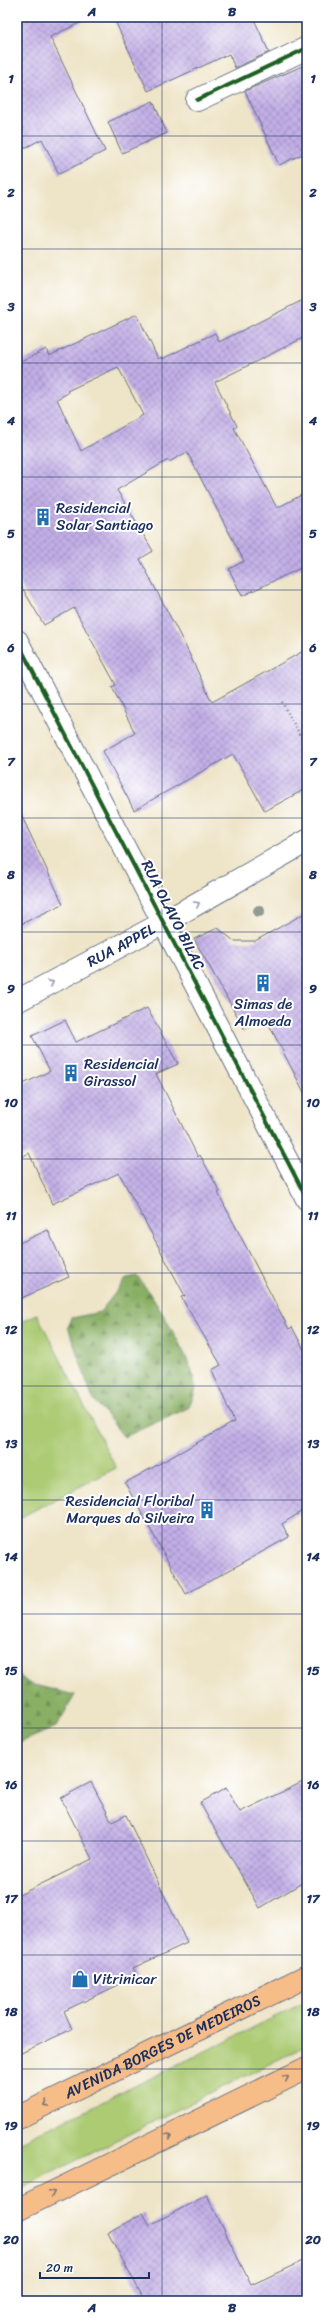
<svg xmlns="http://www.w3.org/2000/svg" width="324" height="2318" font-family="Sriracha,sans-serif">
<defs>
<pattern id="forest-firs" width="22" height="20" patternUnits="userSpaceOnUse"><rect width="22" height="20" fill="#89af65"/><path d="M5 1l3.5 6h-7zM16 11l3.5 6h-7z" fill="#6f8f56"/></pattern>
<pattern id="building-cross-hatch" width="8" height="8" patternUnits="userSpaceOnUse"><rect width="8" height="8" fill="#c2afe7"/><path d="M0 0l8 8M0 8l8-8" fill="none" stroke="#9d8fbe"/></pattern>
</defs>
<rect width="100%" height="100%" fill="#fff"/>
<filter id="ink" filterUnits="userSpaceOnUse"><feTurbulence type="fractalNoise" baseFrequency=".025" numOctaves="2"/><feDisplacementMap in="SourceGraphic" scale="8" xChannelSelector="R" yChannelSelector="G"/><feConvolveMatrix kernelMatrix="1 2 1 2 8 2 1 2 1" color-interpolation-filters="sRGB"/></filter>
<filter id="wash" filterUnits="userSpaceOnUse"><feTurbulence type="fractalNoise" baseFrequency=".012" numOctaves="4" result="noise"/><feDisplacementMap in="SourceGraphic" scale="16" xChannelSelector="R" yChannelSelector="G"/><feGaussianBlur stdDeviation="0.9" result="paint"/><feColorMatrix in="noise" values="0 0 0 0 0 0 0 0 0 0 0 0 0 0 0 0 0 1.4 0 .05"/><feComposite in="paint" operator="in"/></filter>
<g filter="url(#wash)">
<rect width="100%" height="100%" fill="#eee4c7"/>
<path fill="#accb73" stroke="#647d68" d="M37,1314L116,1468L21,1517L17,1509V1324Z
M307,2001V2045L17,2190V2144Z"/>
<path fill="url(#forest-firs)" stroke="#526f62" d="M137,1276C152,1294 200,1370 195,1392C194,1397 190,1403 188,1408L124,1437L92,1397L68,1327L72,1318L100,1312L127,1278Z
M17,1674L30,1684L75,1695L56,1727L17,1744Z"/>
<g id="blocks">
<path fill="url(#building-cross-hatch)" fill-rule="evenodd" d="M17,17H92L50,37L105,151L59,174L42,139L17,152Z
M113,17H253L269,52L235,68L229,54L148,91Z
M307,64V152L279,165L245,91Z
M153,101L167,133L122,153L108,122Z
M307,298V336L215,382L237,426L234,428L277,508L307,492V565L242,596L229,569L244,561L187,452L169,462L168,460L117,490L153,551L140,559L185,645L212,702L307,649V788L265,811L233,754L134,810L103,751L135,733L112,687L116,685L74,608L44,625L17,579V364L46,349L49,356L137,314L158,359L161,357L162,359L215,333L219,342ZM118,367L143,415L81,451L57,399L68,393L67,391Z
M17,806L63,904L17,926Z
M307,912V1098L266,1019L245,1030L194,939L218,928L234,941H255Z
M147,1008L178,1064L156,1074L198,1157L200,1155L220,1192L218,1193L289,1329L292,1327L307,1355V1508L282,1524L289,1537L186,1594L125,1483L234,1422L212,1370L221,1365L181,1297L185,1296L119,1173L52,1204L29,1153L17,1159V1087L50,1071L32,1036L65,1020L76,1042Z
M48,1230L69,1277L17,1300V1244Z
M307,1780V1880L260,1908L200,1803L226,1788L240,1812Z
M91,1782L112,1822L126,1815L187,1943L133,1968L137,1976L64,2011L72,2029L17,2055V1896L92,1859L61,1798Z
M207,2195L251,2285L307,2259V2301H145L108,2233L143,2213L150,2225Z"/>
</g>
</g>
<g filter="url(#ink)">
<use href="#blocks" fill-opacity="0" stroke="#656e83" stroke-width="1"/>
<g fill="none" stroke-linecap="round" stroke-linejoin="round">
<g stroke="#656e83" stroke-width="24">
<g id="minor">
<path d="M197,100L307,48"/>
<path d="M17,641L307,1199"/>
<path id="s1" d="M17,1001L163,923L307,841"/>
</g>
</g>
<g stroke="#656e83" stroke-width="24">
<g id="major">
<path id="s2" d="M17,2118L307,1976"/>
<path d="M17,2210L307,2068"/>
</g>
</g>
<path stroke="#656e83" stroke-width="2.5" stroke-dasharray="1 3" stroke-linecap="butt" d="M282,702L307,748
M302,715L307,724"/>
<use href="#minor" stroke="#fff" stroke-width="22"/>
<use href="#major" stroke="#f7bd88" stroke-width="22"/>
<g stroke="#fff" stroke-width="6">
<path id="cycleway" d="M197,100L307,48
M17,641L307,1199"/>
</g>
<use href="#cycleway" stroke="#1b5e20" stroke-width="4"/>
</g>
<circle fill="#929a91" cx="259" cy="911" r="6"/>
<defs><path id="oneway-chevron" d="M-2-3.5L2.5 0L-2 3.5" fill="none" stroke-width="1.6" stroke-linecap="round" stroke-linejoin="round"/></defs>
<g stroke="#8d97ae">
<use href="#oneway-chevron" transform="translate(197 904) rotate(-30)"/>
<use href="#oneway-chevron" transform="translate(51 983) rotate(-28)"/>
</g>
<g stroke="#7e6f71">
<use href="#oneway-chevron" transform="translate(286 2078) rotate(-26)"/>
<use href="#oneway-chevron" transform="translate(46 2104) rotate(154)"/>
<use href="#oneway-chevron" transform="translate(169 2136) rotate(-26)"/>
<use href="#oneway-chevron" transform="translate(52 2193) rotate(-26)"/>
</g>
</g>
<path fill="none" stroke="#1b2f5e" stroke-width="1" stroke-opacity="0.55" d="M162,17V2301M17,136H307M17,249H307M17,363H307M17,477H307M17,590H307M17,704H307M17,818H307M17,932H307M17,1045H307M17,1159H307M17,1273H307M17,1386H307M17,1500H307M17,1614H307M17,1728H307M17,1841H307M17,1955H307M17,2069H307M17,2182H307"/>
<defs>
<g id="building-bare" transform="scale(1.38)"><path d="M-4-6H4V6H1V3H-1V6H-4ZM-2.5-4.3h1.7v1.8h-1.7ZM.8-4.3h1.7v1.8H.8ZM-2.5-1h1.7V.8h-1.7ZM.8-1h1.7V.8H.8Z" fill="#1f6fb2" stroke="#fff" stroke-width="2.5" paint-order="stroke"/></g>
<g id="shop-bare" transform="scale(1.38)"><path d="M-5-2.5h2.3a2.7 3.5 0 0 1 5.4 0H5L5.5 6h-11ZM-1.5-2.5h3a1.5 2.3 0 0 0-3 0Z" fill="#1f6fb2" stroke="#fff" stroke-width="2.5" paint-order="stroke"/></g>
</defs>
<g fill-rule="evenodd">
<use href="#building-bare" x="43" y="517"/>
<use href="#building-bare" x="263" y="983"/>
<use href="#building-bare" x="71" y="1073"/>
<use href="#building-bare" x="207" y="1510"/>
<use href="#shop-bare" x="80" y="1979"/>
</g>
<g text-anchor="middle" stroke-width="4" stroke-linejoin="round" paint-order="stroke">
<g font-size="15" fill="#1b2f5e" stroke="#fff" text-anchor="start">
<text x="56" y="513">Residencial<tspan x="56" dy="17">Solar Santiago</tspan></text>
<text x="263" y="1009" text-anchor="middle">Simas de<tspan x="263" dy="17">Almoeda</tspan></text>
<text x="84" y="1069">Residencial<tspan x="84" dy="17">Girassol</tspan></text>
<text x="194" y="1506" text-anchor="end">Residencial Floribal<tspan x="194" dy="17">Marques da Silveira</tspan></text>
<text x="93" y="1984">Vitrinicar</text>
</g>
<g font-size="15" fill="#1b2f5e" stroke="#fff">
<text transform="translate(173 915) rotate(63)" y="5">RUA OLAVO BILAC</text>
<text dy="5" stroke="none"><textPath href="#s1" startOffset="118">RUA APPEL</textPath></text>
<text dy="5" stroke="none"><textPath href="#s2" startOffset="162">AVENIDA BORGES DE MEDEIROS</textPath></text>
</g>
</g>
<rect width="324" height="2318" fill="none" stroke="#fff" stroke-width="44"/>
<path d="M40 2272v6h109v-6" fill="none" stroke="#1b2f5e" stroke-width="2"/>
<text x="46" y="2272" font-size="12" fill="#1b2f5e" stroke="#ffffff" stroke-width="3" paint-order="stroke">20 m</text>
<rect x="22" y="22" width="280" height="2274" fill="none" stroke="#1b2f5e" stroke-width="1.5"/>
<g font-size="13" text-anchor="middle" font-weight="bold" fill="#1b2f5e">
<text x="92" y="16">A</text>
<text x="232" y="16">B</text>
<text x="11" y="83">1</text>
<text x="313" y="83">1</text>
<text x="11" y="197">2</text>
<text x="313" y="197">2</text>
<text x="11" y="311">3</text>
<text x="313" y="311">3</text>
<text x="11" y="425">4</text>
<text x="313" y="425">4</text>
<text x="11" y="538">5</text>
<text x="313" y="538">5</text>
<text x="11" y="652">6</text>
<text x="313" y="652">6</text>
<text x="11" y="766">7</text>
<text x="313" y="766">7</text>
<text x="11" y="879">8</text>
<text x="313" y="879">8</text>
<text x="11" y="993">9</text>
<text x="313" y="993">9</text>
<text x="11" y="1107">10</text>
<text x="313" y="1107">10</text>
<text x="11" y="1220">11</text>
<text x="313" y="1220">11</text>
<text x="11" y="1334">12</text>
<text x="313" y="1334">12</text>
<text x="11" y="1448">13</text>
<text x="313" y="1448">13</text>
<text x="11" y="1561">14</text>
<text x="313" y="1561">14</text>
<text x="11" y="1675">15</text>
<text x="313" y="1675">15</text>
<text x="11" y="1789">16</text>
<text x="313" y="1789">16</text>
<text x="11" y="1903">17</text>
<text x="313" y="1903">17</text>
<text x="11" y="2016">18</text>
<text x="313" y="2016">18</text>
<text x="11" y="2130">19</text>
<text x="313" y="2130">19</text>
<text x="11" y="2244">20</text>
<text x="313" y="2244">20</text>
<text x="92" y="2312">A</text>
<text x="232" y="2312">B</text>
</g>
</svg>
